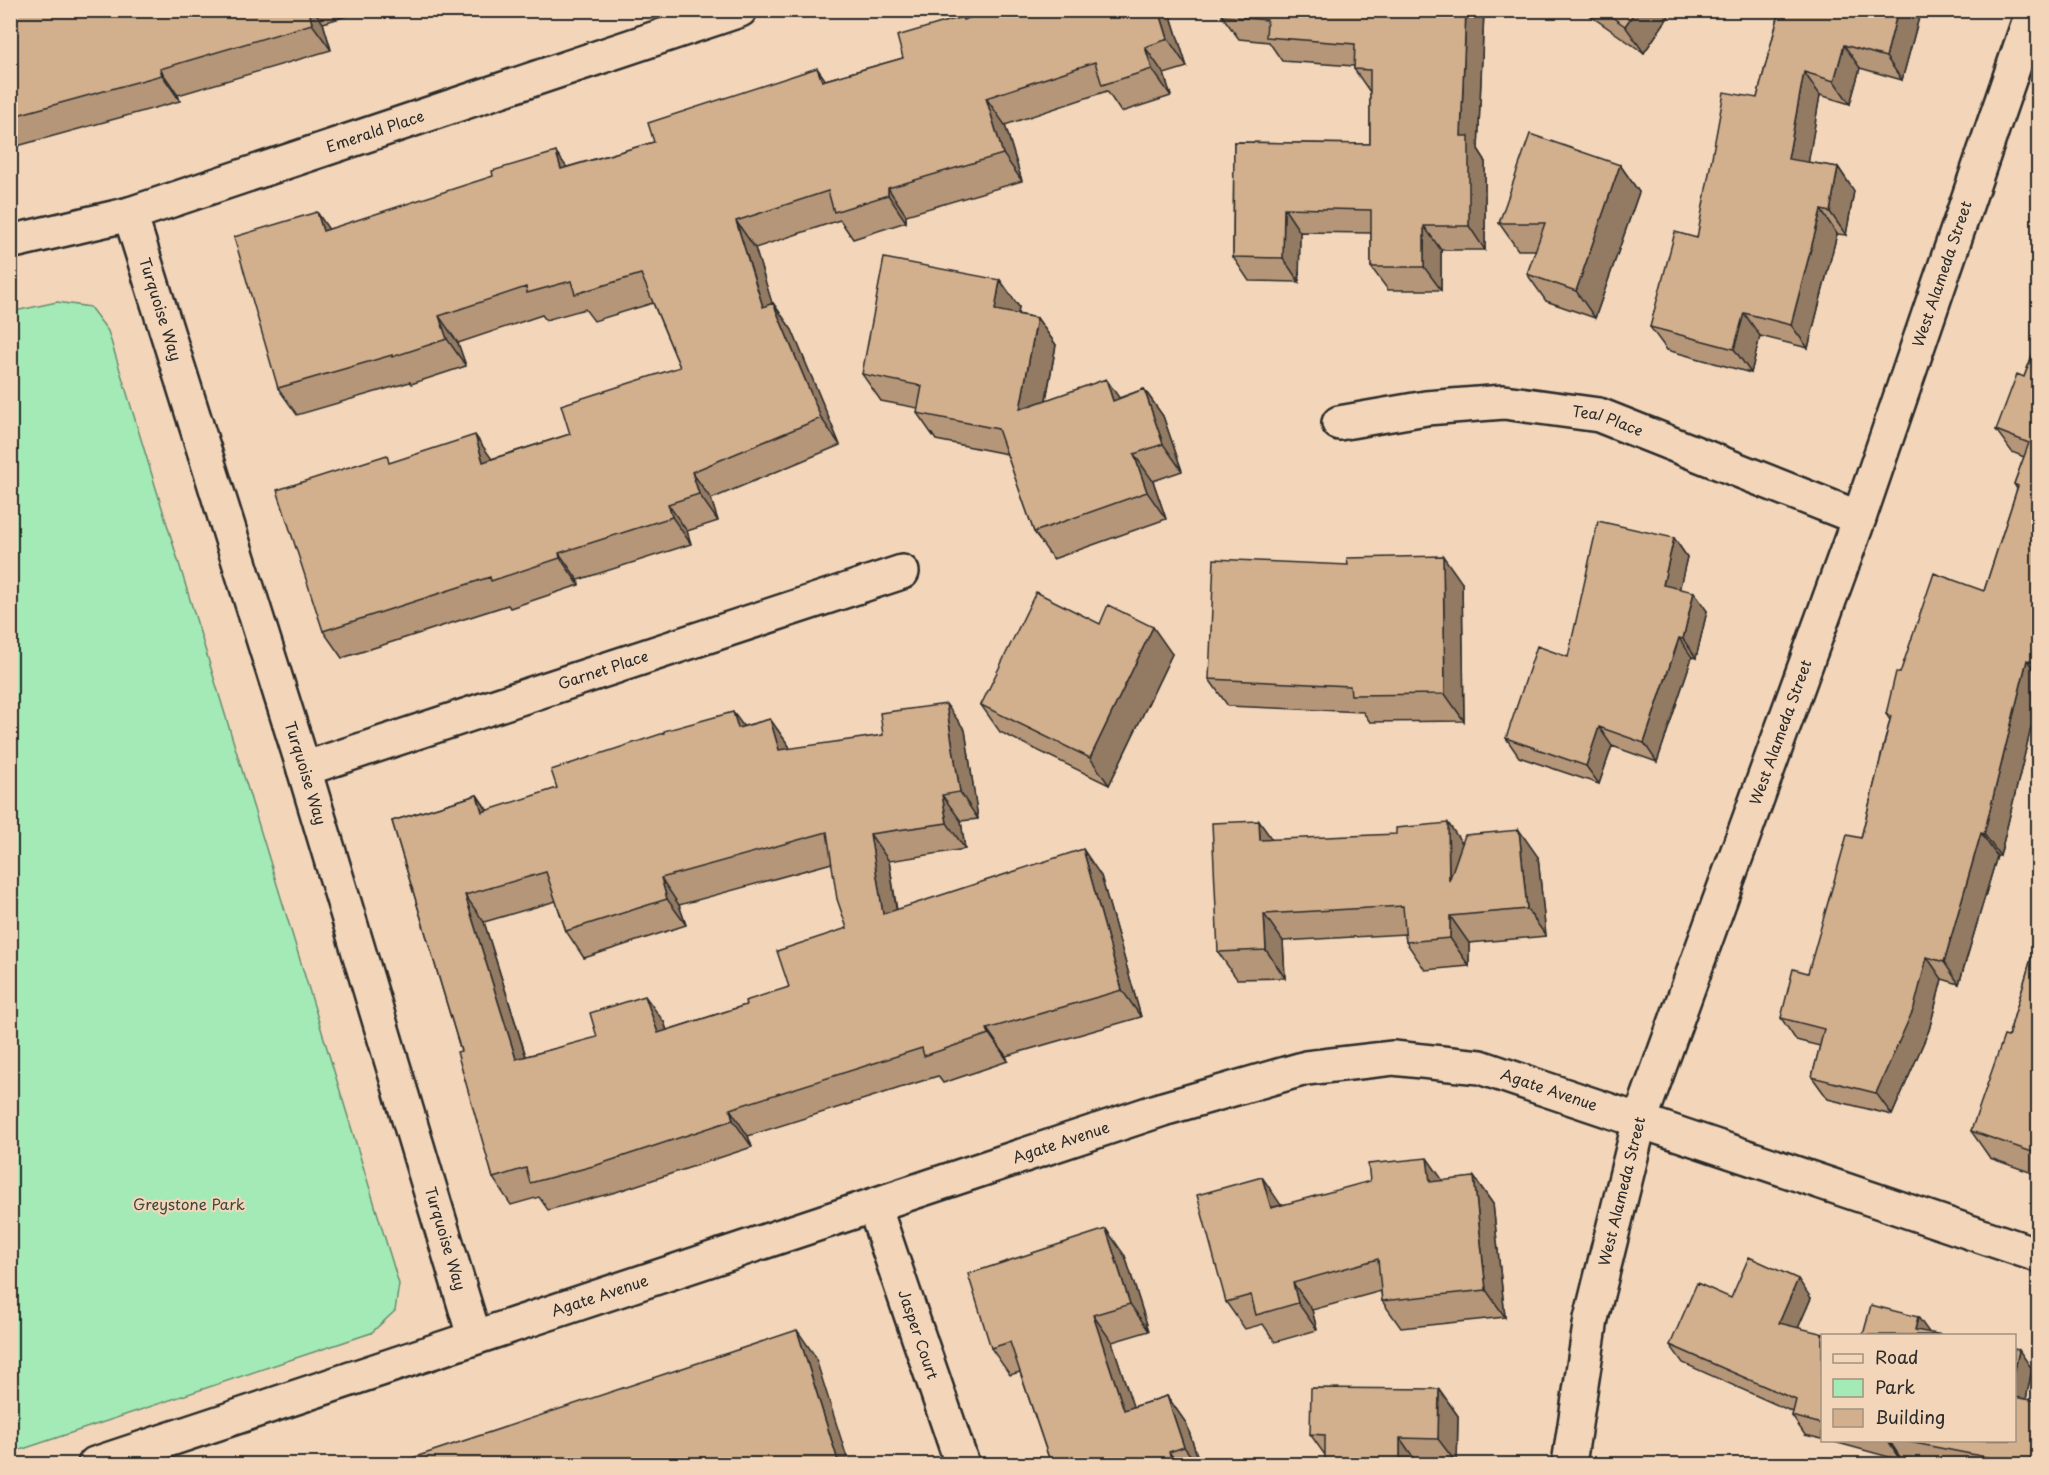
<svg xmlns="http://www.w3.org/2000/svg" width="2049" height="1475" font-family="'Playpen Sans',sans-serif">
<rect width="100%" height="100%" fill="#f3d6b9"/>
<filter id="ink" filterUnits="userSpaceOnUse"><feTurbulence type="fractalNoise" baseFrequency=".0167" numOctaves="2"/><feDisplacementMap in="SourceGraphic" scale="12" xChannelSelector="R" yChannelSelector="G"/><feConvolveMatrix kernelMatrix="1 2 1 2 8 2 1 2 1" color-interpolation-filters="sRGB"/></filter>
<g filter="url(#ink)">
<path fill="#a3eab6" stroke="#678a70" stroke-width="1.5" d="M57,302L90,307L108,331L399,1284L395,1311L371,1333L11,1453L10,312Z"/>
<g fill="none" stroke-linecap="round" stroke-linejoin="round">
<g stroke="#2b2b2b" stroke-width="38">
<g id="minor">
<path id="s1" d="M130,214L304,769L474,1336"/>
<path id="s2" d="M10,242L130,214L740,10"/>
<path id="s3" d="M1339,423L1426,408L1504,402L1599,415L1859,518"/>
<path id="s4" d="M304,769L902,572"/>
<path id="s5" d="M874,1206L962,1464"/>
<path id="s6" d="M95,1464L1163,1109L1306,1068L1393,1058L1480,1067L2038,1255"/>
</g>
</g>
<g stroke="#2b2b2b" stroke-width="38">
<g id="tertiary">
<path id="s7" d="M1569,1464L1591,1319L1640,1120L1859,518L2033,10"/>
</g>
</g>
<use href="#minor" stroke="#f3d6b9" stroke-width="33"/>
<use href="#tertiary" stroke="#f3d6b9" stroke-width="33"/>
</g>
<path fill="#b59679" stroke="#2b2b2b" stroke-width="1.5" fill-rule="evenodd" d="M10,10H367L323,23L331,50L178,95L180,101L10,148Z
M428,10H453L432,16Z
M991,10H1169L1187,67L1164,74L1171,96L1121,112L1107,91L1005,125L1022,181L906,215V222L853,239L840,220L755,248L772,304L773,303L792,330L840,445L711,499L718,521L687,531L691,544L578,580L579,585L510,608L508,605L342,658L323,631L392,463L491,459L570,434L680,367L653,303L594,321L585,309L546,320L542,315L458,343L466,366L411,384L410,382L297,415L278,388L329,229L567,167L654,142L825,80L903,58L962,17L964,20Z
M1484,10L1478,149L1485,160V250H1441V290H1388L1371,267V233L1300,232L1299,282L1249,281L1233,257L1234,142L1370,144V92L1354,69V66L1282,61L1269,42L1239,39L1222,16Z
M1582,10H1673L1644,53Z
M1780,10H1921L1902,80L1860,68L1850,104L1820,95L1808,162L1838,167L1854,191L1846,235L1837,234L1808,348L1760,336L1751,373L1667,350L1650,327L1697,238L1757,98Z
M1620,165L1639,192L1595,318L1546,301L1527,274L1536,250H1518L1499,223Z
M1000,280L1019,307L1018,314L1037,318L1056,345L1046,400L1119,398L1144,389L1163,416L1182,471L1153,481L1166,519L1053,559L1034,532L1007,454L936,440L917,413L918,408L881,401L862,374Z
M2038,340V699L2000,856H1997L1959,984L1942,979L1929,1030L1892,1115L1828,1099L1812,1077L1820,1046L1796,1040L1781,1018L1808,973L1861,838L1890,720L1886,714L1900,673L1984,591L2017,489L2014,484L2024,457L2012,452L1996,430L2024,377Z
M1674,538L1687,557L1679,589L1707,611L1696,658L1692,657L1657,762L1612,746L1599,784L1519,757L1506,738L1568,657Z
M1462,583L1464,721L1370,722L1363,712L1228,706L1209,679Z
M1100,624L1172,654L1109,785L1000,732L981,705Z
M770,719L789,746L790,749L965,730L978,819L961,821L965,849L889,861L897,910L1101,876L1141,1017L1006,1056L1008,1061L943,1083L938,1076L748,1136L752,1147L616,1192L548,1210L539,1197L511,1205L493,1178L461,1051L392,821L477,795L488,811L744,726ZM832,863L847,928L789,987L746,1005L667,1030L664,1022L526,1056L484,922L556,901L566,931L584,958L686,925L679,905Z
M1272,840L1462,843L1538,857L1546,936L1469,943V966L1425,970L1406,942L1405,934L1283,941L1285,978L1237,979L1218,952Z
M2038,935V1175L1990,1158L1971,1131L2008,1037Z
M1474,1177L1493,1204L1505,1317L1401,1328L1382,1301L1381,1291L1312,1310L1317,1330L1275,1342L1263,1324L1245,1329L1226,1302L1281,1205L1443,1181Z
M1125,1256L1149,1331L1112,1342L1133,1407L1167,1396L1186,1423L1200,1464H1051L1020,1372L1010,1375L991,1348Z
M1731,1298H1811L1798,1328L1822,1335V1439L1805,1435L1792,1416L1793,1412L1683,1363L1670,1345Z
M2032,1369L2026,1399L2038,1464H1939L1900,1457V1460L1827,1440H2014Z
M1439,1389L1458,1416L1457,1464H1325V1455L1310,1434Z"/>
<path fill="#937a63" stroke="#2b2b2b" stroke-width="1.5" d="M309,10H314L323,23L331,50L312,24Z
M1159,10H1169L1187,67L1168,39Z
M1466,10H1484L1478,149L1485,160V250L1469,226L1461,136Z
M1636,10H1673L1644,53L1625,26Z
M1898,10H1921L1902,80L1886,57Z
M1844,45L1860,68L1850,104L1834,81Z
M1145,47L1164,74L1171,96L1152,69Z
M817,68L836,95L822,81Z
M160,69L178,95L180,101L162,75Z
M1804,72L1820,95L1805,182L1788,159Z
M986,98L1005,125L1022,181L1003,154Z
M556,152L575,179L561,169Z
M1620,165L1639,192L1595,318L1576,291Z
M1838,167L1854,191L1846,235L1830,212Z
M888,188L906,215V222L888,195Z
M1284,208L1300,232L1299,282L1283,258Z
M1821,210L1837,234L1808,348L1791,325Z
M317,212L336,240L323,231Z
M736,221L755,248L782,335L763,307Z
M1424,226L1441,250V290L1424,267Z
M1000,280L1019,307L1014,337L995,310Z
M773,303L792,330L840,445L821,418Z
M1744,313L1760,336L1751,373L1734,349Z
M439,316L458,343L466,366L447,339Z
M1037,318L1056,345L1039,436L1020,409Z
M1106,379L1125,406L1113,401Z
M1144,389L1163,416L1182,471L1163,444Z
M475,435L494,462H483Z
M1134,454L1153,481L1166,519L1147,492Z
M692,472L711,499L718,521L699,494Z
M668,504L687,531L691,544L672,517Z
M1674,538L1687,557L1676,604L1663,585Z
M559,553L578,580L579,585L560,558Z
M1443,556L1462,583L1464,721L1445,694Z
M1694,592L1707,611L1696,658L1683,639Z
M1153,627L1172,654L1109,785L1090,758Z
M1679,638L1692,657L1657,762L1644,743Z
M2027,660L2038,676V699L2000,856L1984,834Z
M946,704L965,730L978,819L960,792Z
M733,712L752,738L738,728Z
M770,719L789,746L798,777L779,750Z
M1599,727L1612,746L1599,784L1586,766Z
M477,795L495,822L482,812Z
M942,795L961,821L965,849L947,823Z
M1259,821L1278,848L1260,840Z
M1448,823L1467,850L1449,881Z
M1519,830L1538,857L1546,936L1527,909Z
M1981,833L1997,856L1959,984L1944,962Z
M870,834L889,861L901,941L883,914Z
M1083,849L1101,876L1141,1017L1122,990Z
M661,878L679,905L686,925L667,899Z
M465,895L484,922L535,1086L516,1059Z
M1264,914L1283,941L1285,978L1266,950Z
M1450,916L1469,943V966L1450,938Z
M1927,957L1942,979L1929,1030L1892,1115L1876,1093Z
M645,996L664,1022L676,1060L658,1033Z
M987,1029L1006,1056L1008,1061L989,1034Z
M730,1109L748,1136L752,1147L733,1120Z
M1427,1158L1446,1185L1430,1182Z
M1262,1177L1281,1205L1271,1208Z
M1474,1177L1493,1204L1505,1317L1486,1290Z
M1106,1229L1125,1256L1149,1331L1130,1304Z
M1798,1279L1811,1298L1792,1342L1779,1323Z
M1293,1283L1312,1310L1317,1330L1298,1303Z
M1093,1315L1112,1342L1143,1437L1124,1410Z
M1918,1317L1931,1335L1915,1330Z
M797,1330L815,1356L849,1464H839Z
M2019,1350L2032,1369L2023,1415L2014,1403V1374Z
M1439,1389L1458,1416L1457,1464L1438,1439Z
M1167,1396L1186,1423L1200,1464H1197L1184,1447Z
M2038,1416V1464H2030Z
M1400,1438L1418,1464H1400Z
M1887,1440H1889L1900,1457V1460Z
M1169,1452L1178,1464H1173Z"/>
<path fill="#d2af8d" stroke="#2b2b2b" stroke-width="1.5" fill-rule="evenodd" d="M10,10H309L312,24L160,69L162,75L10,117Z
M991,10H1159L1168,39L1145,47L1152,69L1102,85L1095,62L986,98L1003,154L888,188V195L834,212L828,191L736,221L763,307L773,303L821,418L692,472L699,494L668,504L672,517L559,553L560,558L491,581L490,577L323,631L277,490L387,455L389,463L475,435L483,462L570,434L561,405L680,367L641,274L575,294L571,281L527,293L526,287L439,316L447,339L392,357V355L278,388L234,237L317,212L323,231L493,176L492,171L556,152L561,169L654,142L648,123L817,68L822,81L903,58L897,36L962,17L963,20Z
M1223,10H1466L1461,136H1469V226H1424V267H1371V210L1284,208L1283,258L1233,257L1234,142L1370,144V70L1354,69L1355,44L1266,37L1267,20L1222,16Z
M1602,10H1636L1625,26Z
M1780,10H1898L1886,57L1844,45L1834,81L1804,72L1788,159L1838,167L1830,212L1821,210L1791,325L1744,313L1734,349L1650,327L1675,232L1697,238L1724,92L1757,98Z
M1530,134L1620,165L1576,291L1527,274L1545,223H1499Z
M884,258L1000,280L995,310L1037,318L1020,409L1106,379L1113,401L1144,389L1163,444L1134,454L1147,492L1034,532L998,429L917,413L922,386L862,374Z
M2038,340V664L2027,660L1984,834L1981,833L1944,962L1927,957L1914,1008L1876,1093L1812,1077L1824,1029L1781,1018L1793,969L1808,973L1847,835L1861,838L1891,716L1886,714L1896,672L1900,673L1934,573L1984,591L2018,486L2014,484L2029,443L1996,430L2017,374L2024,377Z
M1598,521L1674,538L1663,585L1694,592L1683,639L1679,638L1644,743L1599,727L1586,766L1506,738L1537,646L1568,657Z
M1443,556L1445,694L1351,695L1350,686L1209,679L1214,559L1348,565L1347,558Z
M1036,592L1100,624L1108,605L1153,627L1090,758L981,705Z
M946,704L960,792L942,795L947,823L870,834L883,914L1083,849L1122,990L987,1029L989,1034L924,1056L922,1048L730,1109L733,1120L597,1165L530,1183L526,1168L493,1178L457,1052L461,1051L392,821L477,795L482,812L557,788L551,770L664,733V731L733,712L738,728L770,719L779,750L883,735L880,713ZM827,832L837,899L847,928L777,951L789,987L745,1001L746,1005L658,1033L645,996L590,1013L597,1037L516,1059L465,895L546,872L566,931L667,899L661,878Z
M1259,821L1260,840L1396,834V828L1448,823L1449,881L1465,835L1519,830L1527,909L1450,916V938L1406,942L1403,906L1264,914L1266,950L1218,952L1212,823Z
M2038,935V1154L1971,1131L2004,1036L2008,1037Z
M1427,1158L1430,1182L1474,1177L1486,1290L1382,1301L1378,1259L1293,1283L1298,1303L1256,1315L1251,1295L1226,1302L1197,1195L1262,1177L1271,1208L1370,1181L1368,1164Z
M1106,1229L1130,1304L1093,1315L1124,1410L1167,1396L1184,1447L1169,1452L1173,1464H1051L1010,1342L991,1348L968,1274Z
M1749,1257L1798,1279L1779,1323L1828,1335H1822V1424L1792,1416L1796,1400L1670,1345L1697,1283L1731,1298Z
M1871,1305L1918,1317L1915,1330L1943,1335H1863Z
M797,1330L839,1464H404L403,1461Z
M2014,1349L2019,1350L2014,1374Z
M1311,1388L1439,1389L1438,1439L1400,1438V1464H1325V1435L1310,1434Z
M2014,1397L2038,1401V1416L2030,1464H2022L1899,1440H2014Z"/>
</g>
<g text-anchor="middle" stroke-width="4.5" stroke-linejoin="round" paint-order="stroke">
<g font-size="15" fill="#2b2b2b" stroke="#f3d6b9">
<text dy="5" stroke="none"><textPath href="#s2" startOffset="382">Emerald Place</textPath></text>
<text dy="5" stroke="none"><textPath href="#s7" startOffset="1250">West Alameda Street</textPath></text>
<text dy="5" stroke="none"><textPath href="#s1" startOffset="100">Turquoise Way</textPath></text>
<text dy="5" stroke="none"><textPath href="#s3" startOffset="272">Teal Place</textPath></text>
<text dy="5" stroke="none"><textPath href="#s4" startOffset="315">Garnet Place</textPath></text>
<text dy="5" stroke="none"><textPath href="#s7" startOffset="764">West Alameda Street</textPath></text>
<text dy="5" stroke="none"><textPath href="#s1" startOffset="586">Turquoise Way</textPath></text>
<text dy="5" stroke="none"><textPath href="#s6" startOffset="1522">Agate Avenue</textPath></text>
<text dy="5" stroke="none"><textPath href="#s6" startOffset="1018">Agate Avenue</textPath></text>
<text dy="5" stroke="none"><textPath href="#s7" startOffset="278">West Alameda Street</textPath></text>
<text dy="5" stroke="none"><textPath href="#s1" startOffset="1072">Turquoise Way</textPath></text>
<text dy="5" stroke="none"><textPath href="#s6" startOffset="532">Agate Avenue</textPath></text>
<text dy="5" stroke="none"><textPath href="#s5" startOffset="136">Jasper Court</textPath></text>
</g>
<g font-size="15" fill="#3d4840" stroke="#f3d6b9">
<text x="189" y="1210">Greystone Park</text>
</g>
</g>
<rect width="2049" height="1475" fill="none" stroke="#f3d6b9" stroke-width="36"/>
<rect x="18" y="18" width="2013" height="1439" fill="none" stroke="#2b2b2b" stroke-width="2" filter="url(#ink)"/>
<rect x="1821" y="1334" width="195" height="108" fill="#f3d6b9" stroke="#a39280" stroke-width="1.5"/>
<rect x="1833" y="1354" width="30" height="9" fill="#f3d6b9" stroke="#a39280" stroke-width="1.5"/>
<text x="1875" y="1364" font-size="18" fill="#2b2b2b">Road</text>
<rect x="1833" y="1379" width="30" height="18" fill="#a3eab6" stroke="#a39280" stroke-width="1.5"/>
<text x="1875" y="1394" font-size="18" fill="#2b2b2b">Park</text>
<rect x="1833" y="1409" width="30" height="18" fill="#d2af8d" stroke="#a39280" stroke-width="1.5"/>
<text x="1875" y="1424" font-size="18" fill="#2b2b2b">Building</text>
</svg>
